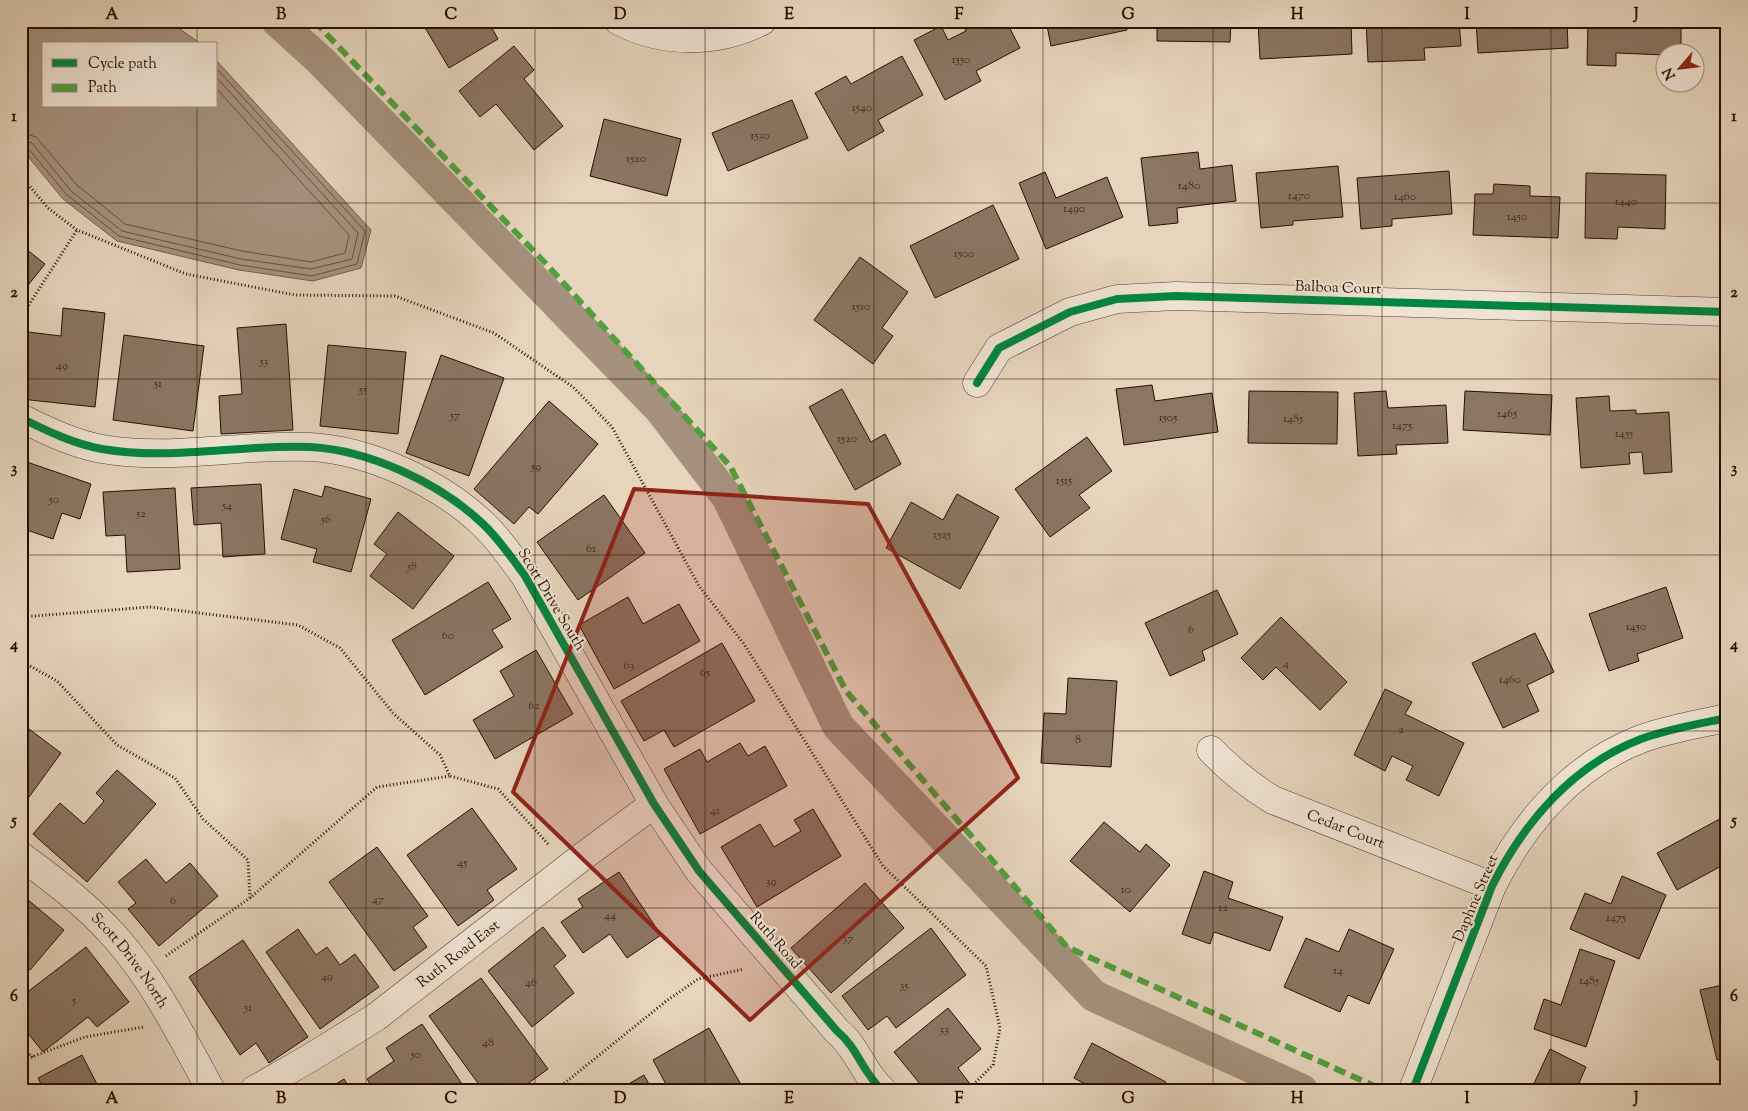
<svg xmlns="http://www.w3.org/2000/svg" width="1748" height="1111" font-family="'Sorts Mill Goudy',serif">
<rect width="100%" height="100%" fill="#e6d4bc"/>
<filter id="stains"><feTurbulence type="fractalNoise" baseFrequency=".004" numOctaves="4"/><feColorMatrix values="0 0 0 0 .2 0 0 0 0 .09 0 0 0 0 .02 0 0 0 .5 -.17"/></filter>
<radialGradient id="worn" r=".72"><stop offset=".6" stop-color="#630" stop-opacity="0"/><stop offset="1" stop-color="#630" stop-opacity=".3"/></radialGradient>
<path fill="#a5917d" stroke="#735d4c" d="M21,21H169L201,44H44V106H216V60L371,230L361,268L313,281L239,270L117,241L63,199L21,148Z"/>
<g fill="none" stroke-linecap="round" stroke-linejoin="round">
<path stroke="#665040" stroke-width="1" d="M21,132L36,137L77,185L125,224L242,251L311,262L345,253L349,235L216,88
M21,139L32,143L71,191L122,231L241,259L311,269L352,259L358,233L216,77
M21,145L27,147L67,195L119,236L240,265L312,276L357,264L365,231L216,68"/>
<path stroke="#a5917d" stroke-width="32" d="M277,21L321,61L660,409L728,498L838,726L1094,996L1302,1090"/>
</g>
<path fill="#8b7563" stroke="#280e02" d="M421,21H488L498,39L449,68Z
M961,21H1006L1020,48L976,71L981,81L945,100L914,40L941,26L948,40L966,31Z
M1046,21H1125L1127,30L1051,46Z
M1157,21H1231L1230,42L1157,41Z
M1258,21H1351L1352,54L1260,59Z
M1366,21H1459L1461,46L1424,48L1425,60L1368,62Z
M1476,21H1567L1568,48L1478,53Z
M1588,21H1681V52H1666V55L1616,53V66L1587,65Z
M514,46L534,70L524,79L563,126L534,150L496,104L480,117L459,91Z
M902,56L923,95L878,120L884,131L848,151L815,93L846,76L851,84Z
M792,100L808,138L728,171L712,133Z
M604,119L681,139L667,196L590,176Z
M1198,152L1200,169L1232,165L1236,201L1177,208L1178,223L1149,226L1141,158Z
M1338,166L1343,217L1293,221V225L1261,228L1256,173Z
M1449,171L1452,214L1392,219V226L1361,229L1357,178Z
M1045,172L1056,198L1107,177L1123,217L1046,249L1019,183Z
M1586,173L1666,175L1665,229L1618,227L1617,239L1585,238Z
M1494,184L1530,186V196L1560,197L1558,238L1473,235L1475,194H1493Z
M993,205L1019,259L935,298L910,246Z
M21,245L45,264L21,294Z
M860,257L908,292L882,328L893,336L873,364L814,320Z
M63,308L105,313L95,407L21,399L28,332L61,336Z
M286,324L293,430L221,434L219,396L242,394L237,328Z
M124,335L204,346L193,431L113,420Z
M328,345L406,352L398,434L320,426Z
M441,355L504,378L469,476L406,453Z
M1152,385L1155,401L1212,393L1218,432L1124,445L1116,389Z
M842,389L871,442L885,434L901,464L855,490L809,407Z
M1249,391L1338,392L1337,444L1248,443Z
M1386,391L1388,408L1446,405L1448,443L1396,445L1397,454L1358,456L1354,393Z
M1465,391L1552,395L1550,435L1463,430Z
M1609,396L1610,411L1636,410V414L1669,412L1672,472L1644,474L1642,452L1629,453L1630,464L1581,468L1576,398Z
M549,401L598,444L538,514L529,507L514,524L474,489Z
M1087,437L1112,471L1079,495L1090,508L1050,537L1015,489Z
M24,461L91,484L80,519L62,513L53,539L21,528V468Z
M261,484L265,554L223,557L221,523L194,525L191,488Z
M325,486L371,499L351,572L313,562L317,549L281,539L294,489L322,497Z
M175,488L180,569L127,572L125,535L106,536L103,492Z
M957,494L999,517L960,589L886,548L911,502L943,520Z
M604,495L645,553L578,600L537,542Z
M398,512L454,556L413,609L370,576L387,554L374,544Z
M488,582L511,619L492,630L503,647L425,695L392,640Z
M1666,587L1683,638L1637,654L1639,661L1609,671L1589,614Z
M1217,590L1238,634L1202,651L1205,660L1170,676L1145,623Z
M628,597L643,624L679,604L700,641L614,689L579,625Z
M1281,617L1347,682L1320,710L1276,667L1263,680L1241,658Z
M1535,633L1554,672L1527,685L1539,711L1503,728L1472,663Z
M722,643L755,701L674,747L664,730L644,741L621,701Z
M536,650L573,714L495,759L473,720L514,696L500,671Z
M1068,678L1117,681L1111,767L1041,763L1044,713L1066,714Z
M1385,689L1412,702L1405,714L1464,743L1439,796L1406,780L1413,766L1392,756L1385,771L1354,755Z
M21,723L61,753L21,808Z
M740,743L748,756L765,746L787,786L700,834L664,769L700,749L707,762Z
M117,770L156,804L87,882L33,834L60,803L84,824L104,801L96,793Z
M472,808L517,869L487,890L494,900L458,926L407,855Z
M813,809L841,856L757,907L721,847L760,824L774,847L801,831L794,820Z
M1727,815V863L1677,890L1657,853Z
M1104,822L1140,852L1146,844L1170,865L1130,912L1070,861Z
M377,847L428,916L413,927L427,947L394,971L329,882Z
M146,859L166,883L190,863L218,896L159,946L128,909L136,903L118,882Z
M1204,871L1233,882L1228,898L1283,917L1270,951L1214,932L1210,944L1182,934Z
M619,872L661,935L627,958L610,934L583,953L561,922L583,907L578,899Z
M1622,876L1666,895L1639,959L1570,929L1585,893L1611,904Z
M865,883L904,928L831,993L791,948Z
M21,894L64,930L30,970L21,963Z
M543,927L566,956L554,966L574,993L532,1027L488,971Z
M931,928L966,975L896,1028L887,1016L868,1030L842,996Z
M298,929L316,955L327,947L340,965L355,954L379,987L320,1029L266,952Z
M1349,929L1394,949L1369,1004L1348,995L1340,1012L1284,987L1306,938L1339,952Z
M243,940L308,1037L269,1063L256,1043L240,1055L189,977Z
M86,947L129,1002L97,1027L88,1017L43,1052L21,1025V997Z
M1580,949L1615,961L1586,1047L1534,1029L1544,999L1561,1005Z
M481,978L548,1069L519,1090H483L429,1016Z
M1727,984V1058L1717,1060L1700,990Z
M948,1008L981,1049L958,1068L970,1084L964,1090H925L894,1052Z
M422,1024L466,1090H374L367,1079L394,1061L386,1048Z
M709,1028L744,1090H669L653,1060Z
M1092,1043L1166,1082L1162,1090H1096L1074,1078Z
M1550,1049L1586,1067L1576,1090H1531Z
M82,1055L100,1090H44L38,1078Z
M1721,1073H1727V1090H1721Z
M644,1075L652,1090H618Z
M344,1079L351,1090H326Z"/>
<g fill="none" stroke-linecap="round" stroke-linejoin="round">
<g stroke="#584030" stroke-width="29">
<g id="minor">
<path d="M619,21C663,44 717,44 762,21"/>
<path d="M977,383L999,348L1070,312L1117,299L1176,296L1727,312"/>
<path d="M21,418C47,431 74,444 102,449C170,461 241,444 310,447C369,450 440,483 483,524C499,539 512,558 525,576L654,804L699,871L837,1031C857,1047 863,1073 882,1090"/>
<path id="s1" d="M1211,750C1230,770 1250,786 1273,800L1492,886"/>
<path id="s2" d="M21,856C55,881 88,906 116,938C156,983 182,1038 211,1090"/>
<path id="s3" d="M254,1090L310,1058L376,1017L582,857L654,804"/>
<path d="M1413,1090L1492,886C1524,822 1573,765 1641,739C1668,729 1698,724 1727,718"/>
</g>
</g>
<path stroke="#280e02" stroke-width="3" stroke-dasharray="1 2.5" stroke-linecap="butt" d="M21,176L48,208L77,230L186,274L295,295L395,296L494,333L573,387L612,427L699,586L744,644L883,866L986,966L1000,1028L993,1065L968,1090
M21,317L77,230
M21,617L150,607L298,625L340,648L393,713L440,755L450,776L498,789L549,845
M21,661L57,681L117,745L175,778L203,819L248,860L250,898
M166,956L250,898L377,787L450,776
M21,1048L33,1057
M21,1061L85,1037L143,1027
M556,1090L665,1002L698,979L744,969"/>
<use href="#minor" stroke="#efe3d3" stroke-width="28"/>
<path stroke="#519f3d" stroke-width="6" stroke-dasharray="12 6" stroke-linecap="butt" d="M314,21L547,265L730,466L846,691L1067,947L1383,1090"/>
<g stroke="#efe3d3" stroke-width="11">
<path id="cycleway" d="M977,383L999,348L1070,312L1117,299L1176,296L1727,312
M21,418C47,431 74,444 102,449C170,461 241,444 310,447C369,450 440,483 483,524C499,539 512,558 525,576L654,804L699,871L837,1031C857,1047 863,1073 882,1090
M1413,1090L1492,886C1524,822 1573,765 1641,739C1668,729 1698,724 1727,718"/>
</g>
<use href="#cycleway" stroke="#00873e" stroke-width="8"/>
</g>
<path fill="#8f2418" fill-opacity="0.2" stroke="#8f2418" stroke-width="4" stroke-linejoin="round" d="M634,489L868,504L1018,778L750,1020L513,792Z"/>
<path fill="none" stroke="#280e02" stroke-width="1" stroke-opacity="0.55" d="M197,21V44M366,21V1090M535,21V1090M705,21V1090M874,21V1090M1043,21V1090M1213,21V1090M1382,21V1090M1551,21V1090M197,106V1090M21,203H1727M21,379H1727M21,555H1727M21,731H1727M21,908H1727"/>
<g text-anchor="middle" stroke-width="4" stroke-linejoin="round" paint-order="stroke">
<g font-size="12" fill="#41281a">
<text x="961" y="63">1550</text>
<text x="862" y="111">1540</text>
<text x="760" y="139">1530</text>
<text x="636" y="162">1520</text>
<text x="1189" y="189">1480</text>
<text x="1299" y="199">1470</text>
<text x="1405" y="200">1460</text>
<text x="1626" y="205">1440</text>
<text x="1074" y="212">1490</text>
<text x="1517" y="220">1450</text>
<text x="964" y="257">1500</text>
<text x="861" y="310">1510</text>
<text x="264" y="365">53</text>
<text x="62" y="369">49</text>
<text x="158" y="387">51</text>
<text x="363" y="393">55</text>
<text x="1507" y="417">1465</text>
<text x="455" y="419">57</text>
<text x="1168" y="421">1505</text>
<text x="1293" y="422">1485</text>
<text x="1402" y="429">1475</text>
<text x="1624" y="437">1455</text>
<text x="847" y="442">1520</text>
<text x="536" y="470">59</text>
<text x="1064" y="484">1515</text>
<text x="54" y="503">50</text>
<text x="227" y="509">54</text>
<text x="141" y="517">52</text>
<text x="326" y="523">56</text>
<text x="942" y="538">1525</text>
<text x="591" y="552">61</text>
<text x="412" y="570">58</text>
<text x="1636" y="630">1450</text>
<text x="1191" y="633">6</text>
<text x="448" y="639">60</text>
<text x="1286" y="667">4</text>
<text x="629" y="669">63</text>
<text x="705" y="676">65</text>
<text x="1510" y="683">1460</text>
<text x="534" y="709">62</text>
<text x="1401" y="733">2</text>
<text x="1078" y="743">8</text>
<text x="715" y="814">41</text>
<text x="462" y="866">45</text>
<text x="771" y="885">39</text>
<text x="1126" y="893">10</text>
<text x="378" y="903">47</text>
<text x="173" y="904">6</text>
<text x="1223" y="911">12</text>
<text x="610" y="919">44</text>
<text x="1616" y="921">1475</text>
<text x="848" y="942">37</text>
<text x="1338" y="974">14</text>
<text x="327" y="980">49</text>
<text x="1589" y="984">1485</text>
<text x="531" y="986">46</text>
<text x="904" y="989">35</text>
<text x="74" y="1004">5</text>
<text x="248" y="1011">51</text>
<text x="944" y="1033">33</text>
<text x="488" y="1046">48</text>
<text x="416" y="1058">50</text>
</g>
<g font-size="15" fill="#280e02" stroke="#efe3d3">
<text transform="translate(1338 287) rotate(2)" y="5">Balboa Court</text>
<text transform="translate(552 599) rotate(59)" y="5">Scott Drive South</text>
<text dy="5" stroke="none"><textPath href="#s1" startOffset="158">Cedar Court</textPath></text>
<text transform="translate(1475 898) rotate(-67)" y="5">Daphne Street</text>
<text transform="translate(776 940) rotate(49)" y="5">Ruth Road</text>
<text dy="5" stroke="none"><textPath href="#s3" startOffset="246">Ruth Road East</textPath></text>
<text dy="5" stroke="none"><textPath href="#s2" startOffset="152">Scott Drive North</textPath></text>
</g>
</g>
<rect width="1748" height="1111" fill="none" stroke="#e6d4bc" stroke-width="55"/>
<rect x="42" y="42" width="175" height="65" fill="#efe3d3" stroke="#9f8e7f"/>
<rect x="52" y="59" width="25" height="8" fill="#00873e" stroke="#9f8e7f"/>
<text x="88" y="68" font-size="15" fill="#280e02">Cycle path</text>
<rect x="52" y="84" width="25" height="8" fill="#519f3d" stroke="#9f8e7f"/>
<text x="88" y="92" font-size="15" fill="#280e02">Path</text>
<g transform="translate(1680 68) rotate(242)"><circle r="24" fill="#efe3d3" stroke="#9f8e7f"/>
<path d="M0-4L9 19L0 12L-9 19Z" fill="#8f2418"/>
<text y="-8" font-size="14" font-weight="bold" text-anchor="middle" fill="#280e02">N</text>
</g>
<rect x="28" y="28" width="1692" height="1056" fill="none" stroke="#280e02" stroke-width="2"/>
<g font-size="16" text-anchor="middle" font-weight="bold" fill="#280e02">
<text x="112" y="19">A</text>
<text x="281" y="19">B</text>
<text x="451" y="19">C</text>
<text x="620" y="19">D</text>
<text x="789" y="19">E</text>
<text x="959" y="19">F</text>
<text x="1128" y="19">G</text>
<text x="1297" y="19">H</text>
<text x="1467" y="19">I</text>
<text x="1636" y="19">J</text>
<text x="14" y="121">1</text>
<text x="1734" y="121">1</text>
<text x="14" y="297">2</text>
<text x="1734" y="297">2</text>
<text x="14" y="473">3</text>
<text x="1734" y="473">3</text>
<text x="14" y="649">4</text>
<text x="1734" y="649">4</text>
<text x="14" y="825">5</text>
<text x="1734" y="825">5</text>
<text x="14" y="1001">6</text>
<text x="1734" y="1001">6</text>
<text x="112" y="1103">A</text>
<text x="281" y="1103">B</text>
<text x="451" y="1103">C</text>
<text x="620" y="1103">D</text>
<text x="789" y="1103">E</text>
<text x="959" y="1103">F</text>
<text x="1128" y="1103">G</text>
<text x="1297" y="1103">H</text>
<text x="1467" y="1103">I</text>
<text x="1636" y="1103">J</text>
</g>
<rect width="100%" height="100%" filter="url(#stains)"/>
<rect width="100%" height="100%" fill="url(#worn)"/>
</svg>
